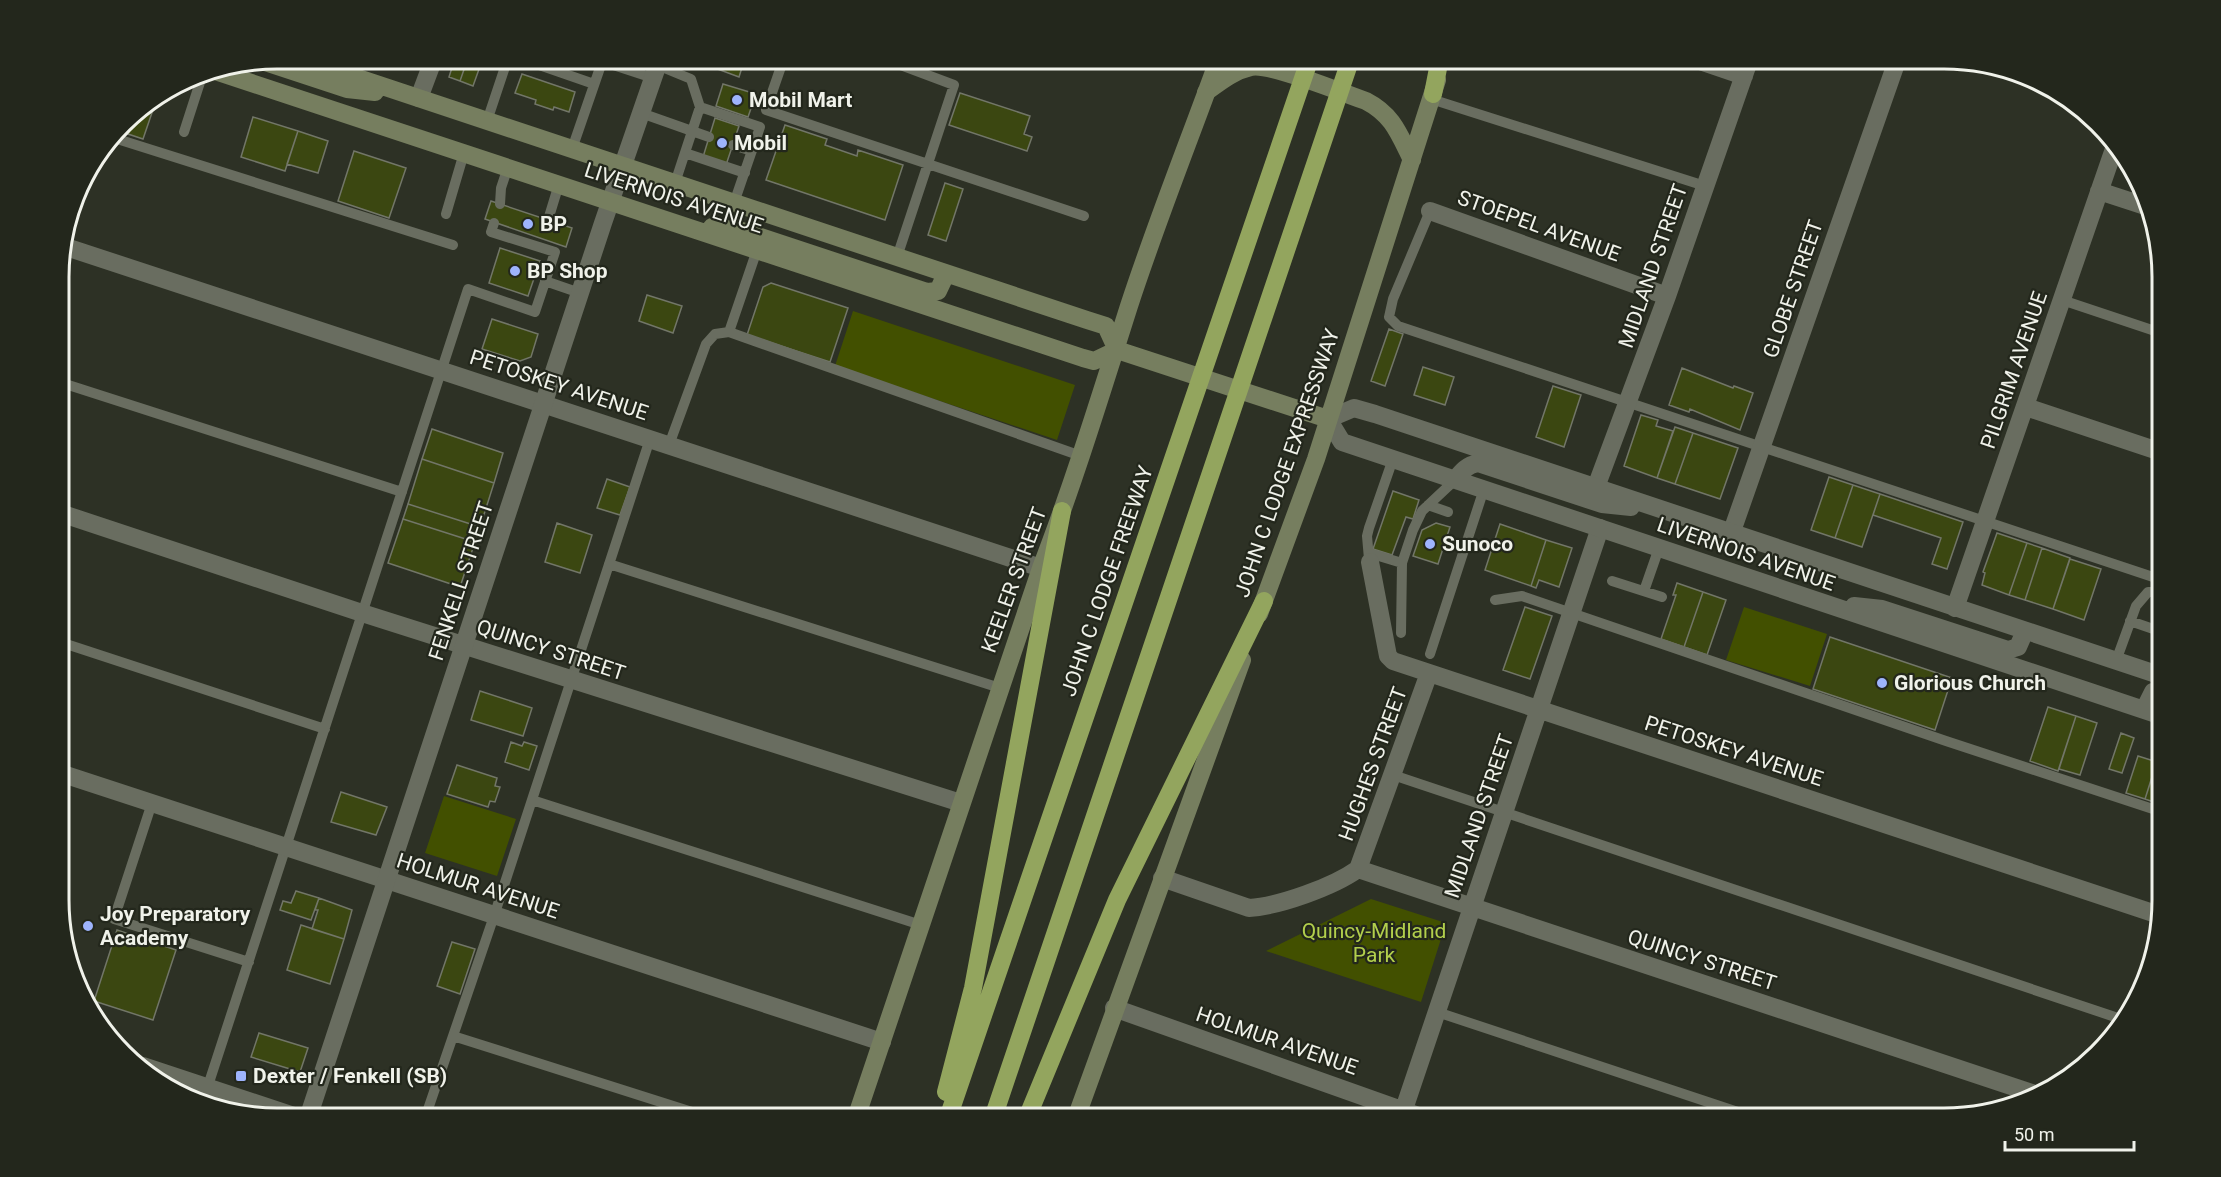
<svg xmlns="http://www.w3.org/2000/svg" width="2221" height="1177" font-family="Roboto,sans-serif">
<rect width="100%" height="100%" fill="#2d3125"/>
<path fill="#425000" d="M853,311L1075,385L1057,440L835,366Z
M1744,607L1827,634L1810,686L1726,660Z
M444,796L516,819L497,876L425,853Z
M1371,899L1446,923L1421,1002L1266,951Z"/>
<path fill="#3b4711" stroke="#727668" stroke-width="1.5" d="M455,58H468L460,81L449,77Z
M468,58H483L473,86L460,81Z
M688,58H736L744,61L739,77Z
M736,58H771L768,69Z
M522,74L575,92L569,112L554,107L553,110L535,104L536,100L515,93Z
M723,84L756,94L748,117L716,106Z
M960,93L1030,116L1024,134L1032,137L1027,151L949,125Z
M157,98L143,139L119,131L133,113Z
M253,117L298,131L285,171L241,157Z
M715,118L739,126L726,165L703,157Z
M785,125L827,139L825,145L857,156L858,150L903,165L885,220L766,180Z
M298,131L328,141L318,173L287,164Z
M354,151L406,168L389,218L338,201Z
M945,183L963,189L946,241L928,235Z
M491,201L572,228L566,247L485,219Z
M500,248L540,261L528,296L489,283Z
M771,283L848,308L830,362L747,335L763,287Z
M647,295L682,306L673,333L639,321Z
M492,319L538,334L531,357L520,361L482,349Z
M1389,329L1403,334L1385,386L1371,381Z
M1423,367L1454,377L1445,405L1414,395Z
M1682,368L1733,388L1734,386L1753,393L1740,430L1690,409L1689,412L1669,405Z
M1553,386L1581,395L1564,447L1536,437Z
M1641,415L1658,420L1656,426L1673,431L1657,478L1624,466Z
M1675,427L1693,433L1675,484L1657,478Z
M432,429L503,453L494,483L422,459Z
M1693,433L1738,448L1720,499L1675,484Z
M422,459L494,483L480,527L408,504Z
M1829,477L1853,485L1835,538L1811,530Z
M607,479L630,487L620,515L597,508Z
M1853,485L1880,494L1862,547L1835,538Z
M1393,491L1419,500L1413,519L1406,517L1392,555L1373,549Z
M1880,494L1963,522L1947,569L1932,564L1941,538L1873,515Z
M408,504L480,527L475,542L403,519Z
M403,519L475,542L460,587L388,563Z
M557,523L592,535L580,573L545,562Z
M1436,523L1450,527L1438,564L1413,556L1422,530Z
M1500,524L1546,540L1531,586L1485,570Z
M1997,533L2027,543L2009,595L1982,585L1985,573L1983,572Z
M1546,540L1572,548L1559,587L1539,580L1536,588L1531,586Z
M2027,543L2042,548L2025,600L2009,595Z
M2042,548L2070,558L2053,609L2025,600Z
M2070,559L2101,569L2084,620L2053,609Z
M1677,583L1703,592L1684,647L1661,639L1676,595H1673Z
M1703,592L1726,600L1707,655L1684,647Z
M1525,607L1552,616L1530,679L1503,670Z
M1830,637L1952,678L1935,730L1813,689Z
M480,691L532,708L523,736L471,720Z
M2048,707L2076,716L2058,771L2030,761Z
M2076,716L2097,723L2080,775L2059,769Z
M2121,733L2134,738L2122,773L2109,769Z
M511,742L522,746L524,742L537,746L529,770L505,762Z
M2162,745V805L2145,799Z
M2138,756L2157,762L2145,799L2126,793Z
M457,765L497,778L495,786L500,787L495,802L490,801L488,807L447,794Z
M341,792L387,807L376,835L331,822Z
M296,891L319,898L311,920L280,910L283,901L291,903Z
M319,898L352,910L344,939L312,929L318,910H315Z
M301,925L344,939L330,984L287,970Z
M117,930L176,950L153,1020L94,1001Z
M452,942L475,949L460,994L437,986Z
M259,1033L308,1048L300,1072L251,1057Z"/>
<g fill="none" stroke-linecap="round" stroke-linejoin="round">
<path stroke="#696d60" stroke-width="10" d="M519,58L594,84
M592,58L653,78
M784,58L766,110L1084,216
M882,58L954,85L897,257
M657,65L691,79L700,107
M1431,99L1705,186
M641,113L709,137
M487,121L508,58
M184,132L203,73
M114,138L453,245
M733,145L752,151
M572,149L602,62
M685,153L745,173
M675,183L700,107L760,127L734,203
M500,204L501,188L508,167
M1430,211L1393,299L1389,317L1398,326L2162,580
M446,214L464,153
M548,220L559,184
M545,281L580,293
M2062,300L2161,333
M729,332L757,250
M59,382L402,492
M669,445L706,344L715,334L729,332L1081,456
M1428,505L1448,512
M1369,553L1402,563L1413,530L1422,511L1455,480
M1369,559L1367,536L1369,528L1393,459
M609,564L1000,688
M1612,581L1662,597
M1644,591L1659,548
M1495,600L1522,596L1946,741L2162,812
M2130,621L2162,632
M1401,633L1402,563
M60,642L325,729
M1430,654L1484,489
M2116,661L2136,606L2148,592H2162
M1393,775L2121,1019
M532,800L921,925
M152,803L114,919L249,962
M1434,1011L1756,1118
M453,1036L711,1118
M203,1101L468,289L535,312L555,252L491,232L494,223
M1079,1109L1107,1118
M425,1118L494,916L650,439"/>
<path stroke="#696d60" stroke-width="18" d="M1691,58L1744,76
M419,98L434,58
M2099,191L2145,206
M1430,211L1667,296
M63,246L1041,568
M2026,407L2161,452
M1596,487L1667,296L1750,58
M60,513L362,613L961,803
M1731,534L1898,58
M1370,562L1388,656L1393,661L2159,915
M1955,608L2115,146
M60,773L882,1042
M1358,869L2032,1093
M1358,869L1429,673
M1162,878L1249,908C1279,906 1333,887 1358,869
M1114,1008L1424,1118
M1401,1118L1600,528"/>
<path stroke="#696d60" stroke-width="18" d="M1455,480C1462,471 1467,465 1478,463L1602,504L1631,507
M1854,606L1882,609L2008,650L2018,647L2025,631
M2162,676L1375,414L1354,408L1328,419L1342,442L2162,716
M2144,710L2153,692L2162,691
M143,1066L300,1118
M308,1118L603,223L660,58"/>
<path stroke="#767e5f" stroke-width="18" d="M298,58L1087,320L1106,326L1117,350
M262,61L347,89L375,92
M215,71L1083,358L1094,361L1117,350L1328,419
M1206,92C1220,82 1233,71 1251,67C1271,63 1342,93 1366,101C1393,115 1399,134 1412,160
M712,227L739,230L927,292L938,291L946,274
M1259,614L1316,459L1437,80
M856,1118L1041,568C1074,482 1101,394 1129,306C1156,223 1189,141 1219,58
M1076,1118L1242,660"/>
<path stroke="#93a55e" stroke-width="18" d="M1433,94L1440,58
M946,1092L973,988L1062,511
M948,1118L1310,58
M993,1118L1351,58
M1027,1118L1117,900L1264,601"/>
</g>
<g fill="#9eb4fd" stroke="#23271c" stroke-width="2">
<circle cx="737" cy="100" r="6"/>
<circle cx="722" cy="143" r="6"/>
<circle cx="528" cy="224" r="6"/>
<circle cx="515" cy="271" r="6"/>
<circle cx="1430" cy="544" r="6"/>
<circle cx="1882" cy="683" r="6"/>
<circle cx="88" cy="926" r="6"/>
<rect x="235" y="1070" width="12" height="12" rx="3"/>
</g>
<g text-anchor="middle" stroke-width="4.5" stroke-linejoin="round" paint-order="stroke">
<g font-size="21" font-weight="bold" fill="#f0f2ea" stroke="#23271c" text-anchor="start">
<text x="749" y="107">Mobil Mart</text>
<text x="734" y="150">Mobil</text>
<text x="540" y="231">BP</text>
<text x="527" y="278">BP Shop</text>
<text x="1442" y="551">Sunoco</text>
<text x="1894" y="690">Glorious Church</text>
<text x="100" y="921">Joy Preparatory<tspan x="100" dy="24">Academy</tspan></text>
<text x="253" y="1083">Dexter / Fenkell (SB)</text>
</g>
<g font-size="21" fill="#f0f2ea" stroke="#23271c">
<text transform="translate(674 198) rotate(18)" y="7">LIVERNOIS AVENUE</text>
<text transform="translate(1539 226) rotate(20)" y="7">STOEPEL AVENUE</text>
<text transform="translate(1653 266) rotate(-71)" y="7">MIDLAND STREET</text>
<text transform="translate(1793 289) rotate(-71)" y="7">GLOBE STREET</text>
<text transform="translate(2014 370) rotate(-71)" y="7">PILGRIM AVENUE</text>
<text transform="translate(559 385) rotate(18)" y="7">PETOSKEY AVENUE</text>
<text transform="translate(1287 463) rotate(-71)" y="7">JOHN C LODGE EXPRESSWAY</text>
<text transform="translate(1746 554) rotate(19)" y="7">LIVERNOIS AVENUE</text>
<text transform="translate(1014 580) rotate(-70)" y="7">KEELER STREET</text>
<text transform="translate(461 581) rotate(-72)" y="7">FENKELL STREET</text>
<text transform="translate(1107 581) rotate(-71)" y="7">JOHN C LODGE FREEWAY</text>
<text transform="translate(551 650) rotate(18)" y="7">QUINCY STREET</text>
<text transform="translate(1734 751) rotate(18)" y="7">PETOSKEY AVENUE</text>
<text transform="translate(1373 764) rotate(-70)" y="7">HUGHES STREET</text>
<text transform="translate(1479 816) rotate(-71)" y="7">MIDLAND STREET</text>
<text transform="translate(478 886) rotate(18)" y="7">HOLMUR AVENUE</text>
<text transform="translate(1702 960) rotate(18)" y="7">QUINCY STREET</text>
<text transform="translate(1277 1041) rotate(19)" y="7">HOLMUR AVENUE</text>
</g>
<g font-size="21" fill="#b2cf4c" stroke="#23271c">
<text x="1374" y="938">Quincy-Midland<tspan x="1374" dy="24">Park</tspan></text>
</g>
</g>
<path d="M0 0H2221V1177H0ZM277 69H1944A208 208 0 0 1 2152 277V900A208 208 0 0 1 1944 1108H277A208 208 0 0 1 69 900V277A208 208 0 0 1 277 69Z" fill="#23271c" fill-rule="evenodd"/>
<path fill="none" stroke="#f0f2ea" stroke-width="3" d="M277 69H1944A208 208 0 0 1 2152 277V900A208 208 0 0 1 1944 1108H277A208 208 0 0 1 69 900V277A208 208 0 0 1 277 69Z"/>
<path d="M2005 1141v9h129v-9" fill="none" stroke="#f0f2ea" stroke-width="3"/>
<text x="2014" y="1141" font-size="18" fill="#f0f2ea" stroke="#23271c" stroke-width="4.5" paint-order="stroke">50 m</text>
</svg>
